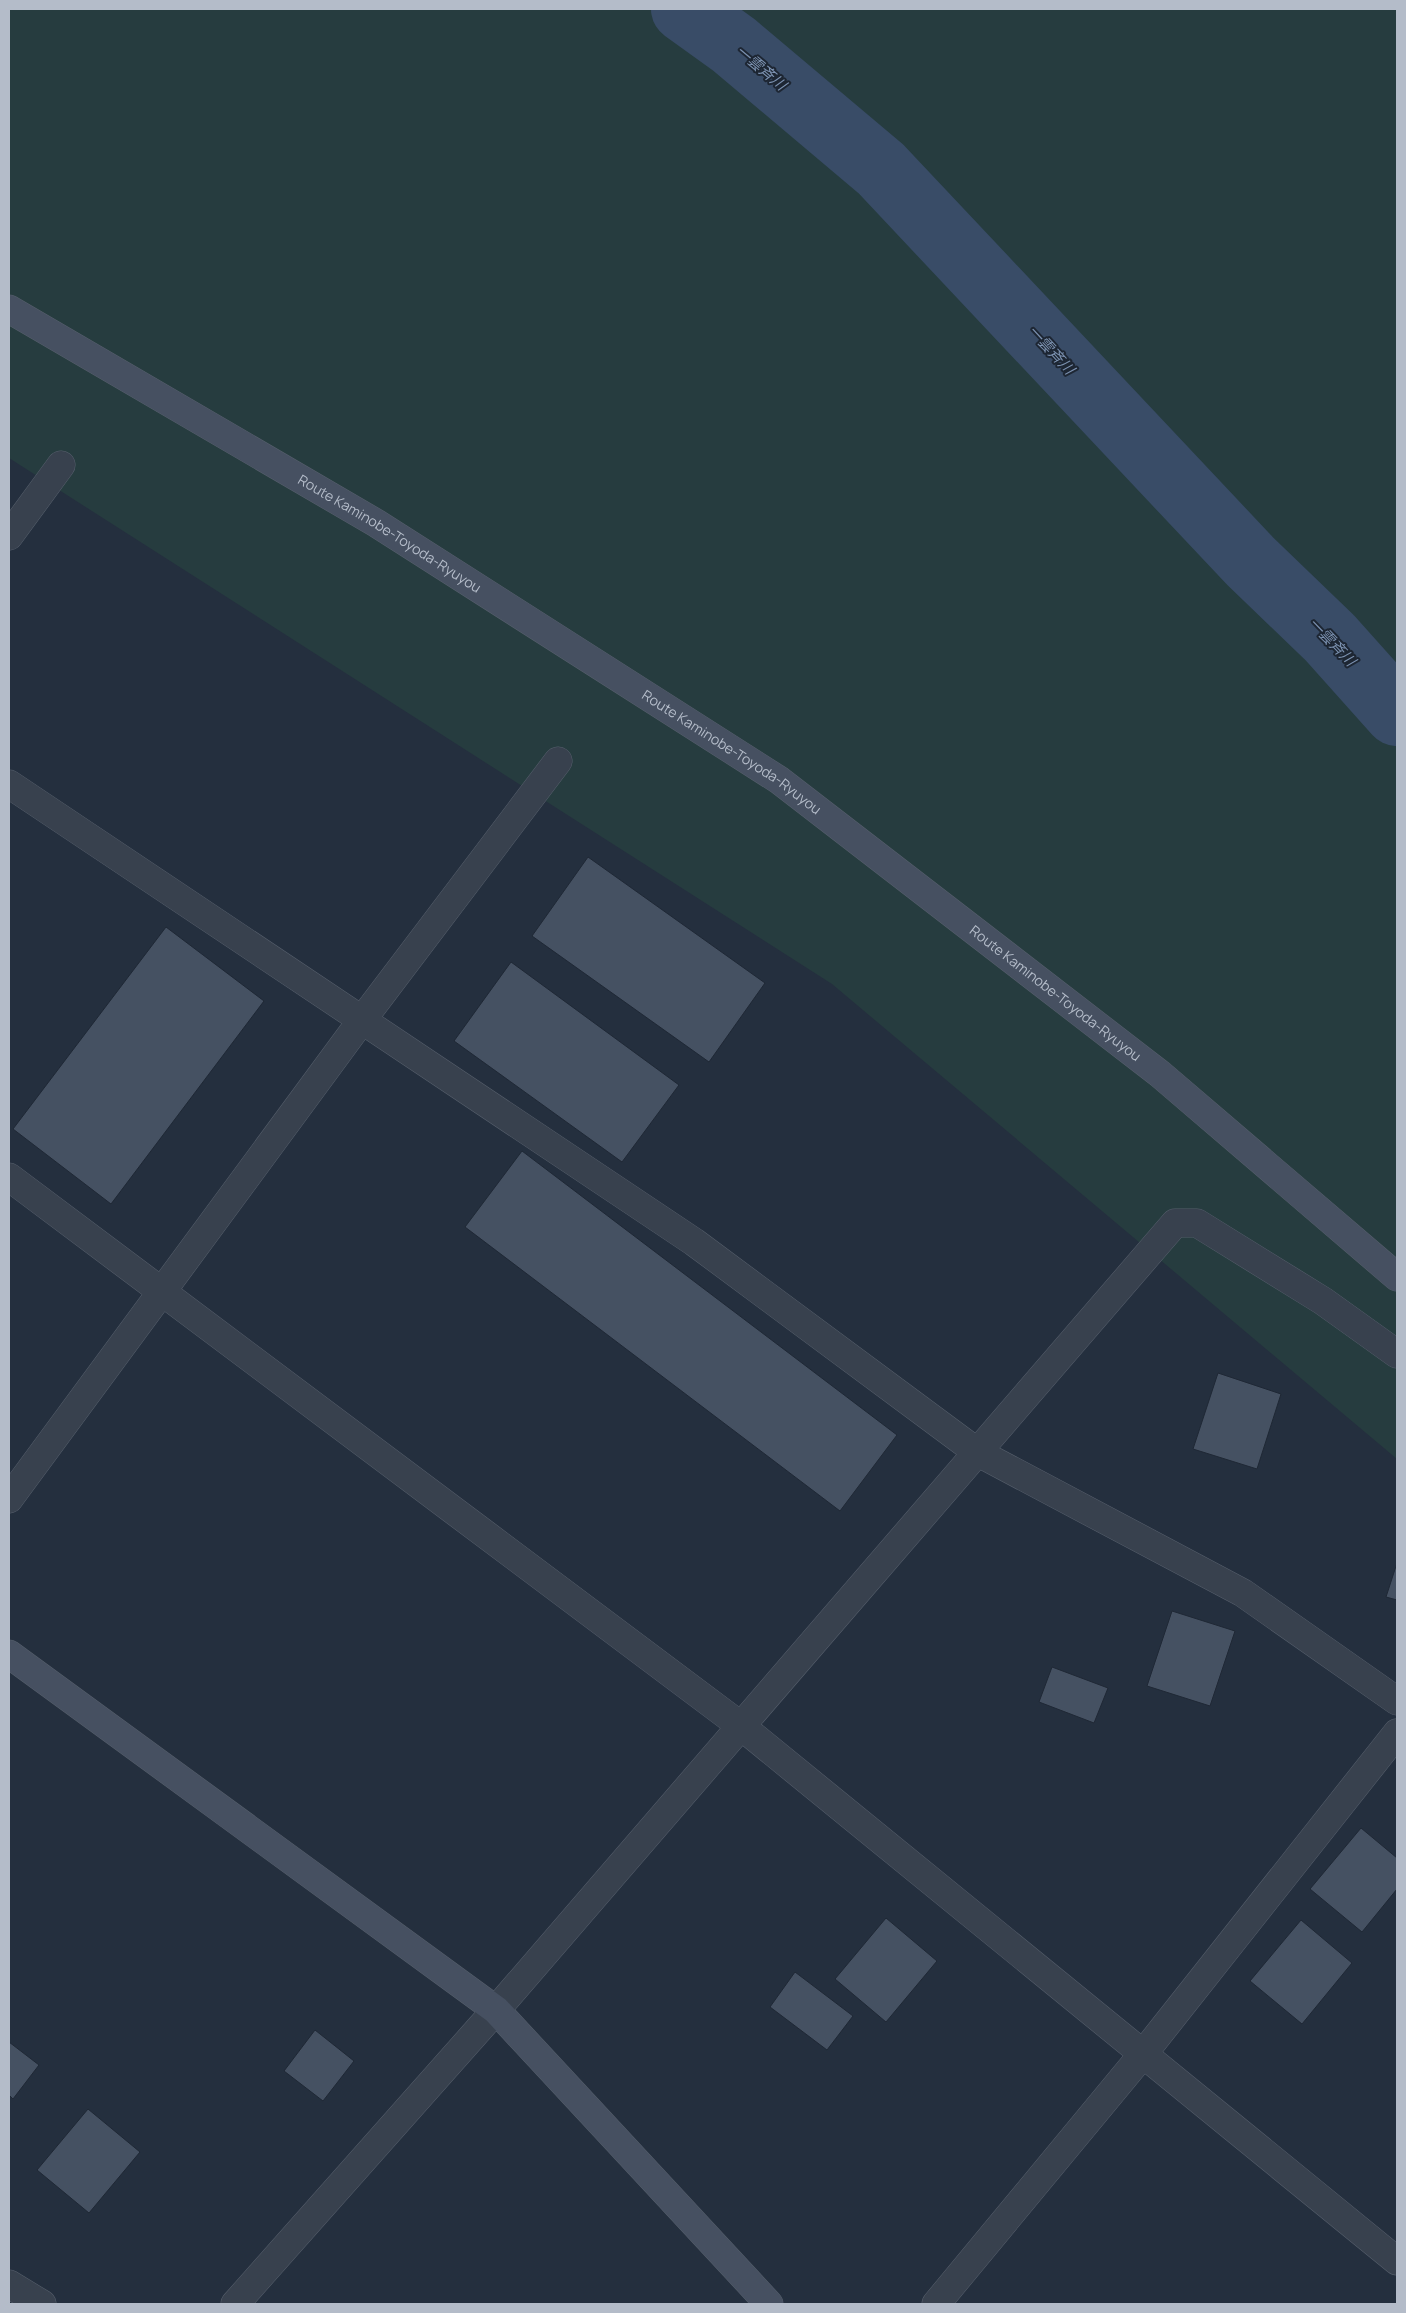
<svg xmlns="http://www.w3.org/2000/svg" width="1406" height="2313" font-family="Manrope,'Noto Sans JP',sans-serif">
<rect width="100%" height="100%" fill="#242f3e"/>
<path fill="#263c3f" d="M9,9H1397V1459L832,984L9,458Z"/>
<g fill="none" stroke-linecap="round" stroke-linejoin="round">
<path stroke="#394c67" stroke-width="66" d="M684,9L734,45L881,169L1250,561L1330,638L1397,713"/>
</g>
<path fill="#455162" stroke="#1f2835" d="M588,857L765,983L709,1062L532,936Z
M166,927L264,1001L111,1204L13,1129Z
M511,962L679,1085L622,1162L454,1041Z
M522,1151L897,1435L840,1511L465,1227Z
M1218,1373L1281,1394L1257,1469L1193,1449Z
M1397,1563V1600L1386,1597Z
M1172,1611L1235,1631L1210,1706L1147,1686Z
M1052,1667L1108,1688L1094,1723L1039,1702Z
M1361,1828L1397,1858V1889L1362,1932L1310,1889Z
M886,1918L937,1961L886,2022L835,1979Z
M1301,1920L1352,1963L1302,2024L1250,1981Z
M795,1972L853,2016L827,2050L770,2007Z
M315,2030L354,2061L323,2101L284,2071Z
M9,2042L39,2065L13,2099L9,2095Z
M88,2109L140,2152L89,2213L37,2170Z"/>
<g fill="none" stroke-linecap="round" stroke-linejoin="round">
<g stroke="#565f6c" stroke-width="29">
<path id="street" d="M9,536L61,465
M9,784L694,1242L977,1452L1243,1593L1397,1701
M9,1177L741,1726L1397,2261
M9,1499L362,1020L558,761
M9,2284L42,2304
M235,2304L496,2010L1175,1223H1197L1323,1301L1397,1354
M936,2304L1143,2054L1397,1733"/>
</g>
<g stroke="#565f6c" stroke-width="29">
<g id="secondary">
<path id="s1" d="M9,309L376,523L779,780L1160,1074L1397,1277"/>
<path d="M9,1654L496,2010L769,2304"/>
</g>
</g>
<use href="#street" stroke="#38414e" stroke-width="28"/>
<use href="#secondary" stroke="#465061" stroke-width="28"/>
</g>
<g text-anchor="middle" stroke-width="4" stroke-linejoin="round" paint-order="stroke">
<g font-size="14" fill="#b4bcc9" stroke="#1d2633">
<text dy="5" stroke="none"><textPath href="#s1" startOffset="442">Route Kaminobe-Toyoda-Ryuyou</textPath></text>
<text dy="5" stroke="none"><textPath href="#s1" startOffset="848">Route Kaminobe-Toyoda-Ryuyou</textPath></text>
<text dy="5" stroke="none"><textPath href="#s1" startOffset="1252">Route Kaminobe-Toyoda-Ryuyou</textPath></text>
</g>
<g font-size="15" font-style="italic" fill="#7c92b1" stroke="#1d2633">
<text transform="translate(761 68) rotate(40)" y="5">一雲斉川</text>
<text transform="translate(1051 350) rotate(47)" y="5">一雲斉川</text>
<text transform="translate(1332 642) rotate(46)" y="5">一雲斉川</text>
</g>
</g>
<rect width="1406" height="2313" fill="none" stroke="#b4bcc9" stroke-width="20"/>
</svg>
